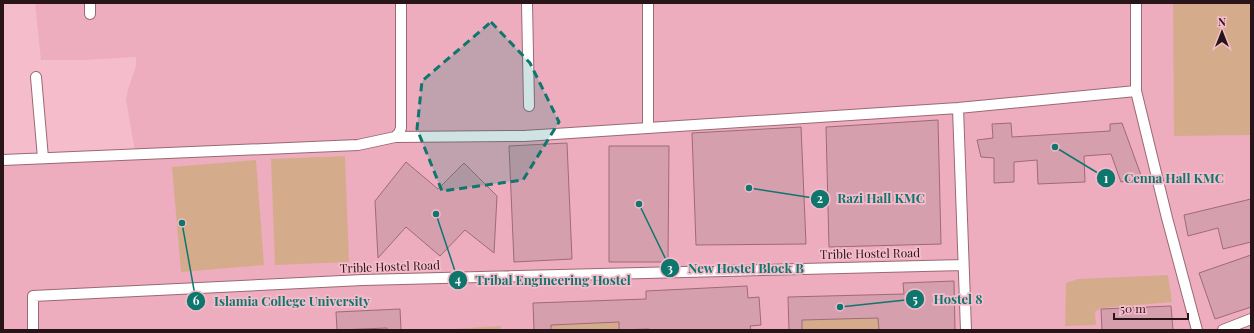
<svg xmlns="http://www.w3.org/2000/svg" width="1254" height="333" font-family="'Playfair Display',serif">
<rect width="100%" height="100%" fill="#f5bccb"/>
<path fill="#edadbe" d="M35,3H1251V330H3V165L136,157L126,100L128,89L136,66V57L83,60H41Z"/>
<path fill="#d4ac8b" d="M1173,3H1251V135L1174,136Z
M345,156L349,262L275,265L271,159Z
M256,160L264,265L181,272L172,167Z
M1168,275L1172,302L1101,308L1095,312L1096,325L1065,326L1066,283L1078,279Z
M878,318L879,330H802V320Z
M619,322V330H551V325Z
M501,326V330H435Z"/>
<path fill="#d69fae" stroke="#9e6a78" d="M938,120L941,244L829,247L826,127Z
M1011,123L1012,137L1110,131V124L1122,123L1142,178L1121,182L1111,154L1084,156L1085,182L1038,184L1037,160L1014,162V182L994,183V158L981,157L977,140L993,138L992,124Z
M801,127L806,244L696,245L692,133Z
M567,143L572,259L514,262L509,146Z
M609,146H669L668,262H609Z
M406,162L438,189L464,163L497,196L494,253L465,230L440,256L406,227L378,258L375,201Z
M1251,199V242L1223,249L1218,228L1188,236L1184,215Z
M1251,255V307L1215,319L1199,273Z
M954,281L955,330H879L878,318L802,320V330H789L788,297L904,294L903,283Z
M747,286L748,298L759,297L761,325L750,326L751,330H649V329L619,330V322L551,325V330H534L533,303L646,299V291Z
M1171,306L1173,330H1102L1101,309Z
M400,309L401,330H388L387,328L337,330L336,312Z"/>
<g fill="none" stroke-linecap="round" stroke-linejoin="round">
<g stroke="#9b6876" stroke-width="12">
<path id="street" d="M90,3V14
M527,3L529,106
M1136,3V91L1167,218L1197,330
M36,77L43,158
M958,108L966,330
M648,128V3
M395,137L524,136L958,108L1136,91
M3,160L358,145L395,137L399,133L401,128V3
M33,330V296L363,280L963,265
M1223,330L1251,319"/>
</g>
<use href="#street" stroke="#fff" stroke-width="10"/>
</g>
<path fill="#0f766e" fill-opacity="0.2" stroke="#0f766e" stroke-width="3" stroke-dasharray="8 5" stroke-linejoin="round" d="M491,22L530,63L559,122L523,180L442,191L417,129L422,81Z"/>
<g text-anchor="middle" stroke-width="3.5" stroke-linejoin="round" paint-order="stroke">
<g font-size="12" fill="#29141a" stroke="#f5bccb">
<text transform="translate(870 254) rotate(-1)" y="4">Trible Hostel Road</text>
<text transform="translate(390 267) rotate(-2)" y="4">Trible Hostel Road</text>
</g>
</g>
<path fill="none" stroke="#0f766e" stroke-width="1.5" d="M1055 147L1106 178M749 188L820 199M639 204L670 268M436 214L458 280M840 307L915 299M182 223L196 301"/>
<g fill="#0f766e" stroke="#f5bccb" stroke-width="1.5">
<circle cx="1055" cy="147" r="4"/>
<circle cx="749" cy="188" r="4"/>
<circle cx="639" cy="204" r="4"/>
<circle cx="436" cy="214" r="4"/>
<circle cx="840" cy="307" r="4"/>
<circle cx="182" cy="223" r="4"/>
<circle cx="1106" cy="178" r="10"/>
<circle cx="820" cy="199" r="10"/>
<circle cx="670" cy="268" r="10"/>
<circle cx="458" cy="280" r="10"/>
<circle cx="915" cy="299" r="10"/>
<circle cx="196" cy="301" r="10"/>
</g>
<g font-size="12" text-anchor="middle" font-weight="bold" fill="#fff">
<text x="1106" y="183">1</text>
<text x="820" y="203">2</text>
<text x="670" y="273">3</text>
<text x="458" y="284">4</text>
<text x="915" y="304">5</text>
<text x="196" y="305">6</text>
</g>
<g font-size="13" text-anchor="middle" font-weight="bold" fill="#0f766e" stroke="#f5bccb" stroke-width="3.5" stroke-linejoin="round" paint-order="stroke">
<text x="1174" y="183">Cenna Hall KMC</text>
<text x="881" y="203">Razi Hall KMC</text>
<text x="746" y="273">New Hostel Block B</text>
<text x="553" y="285">Tribal Engineering Hostel</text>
<text x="958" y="304">Hostel 8</text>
<text x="292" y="306">Islamia College University</text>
</g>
<rect width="1254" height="333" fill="none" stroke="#29141a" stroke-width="8"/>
<g transform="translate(1222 32)" stroke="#f5bccb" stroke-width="3" paint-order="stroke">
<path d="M0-3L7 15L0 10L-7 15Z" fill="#29141a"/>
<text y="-6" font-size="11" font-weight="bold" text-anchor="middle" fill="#29141a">N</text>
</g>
<path d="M1114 313v6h74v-6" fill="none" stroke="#29141a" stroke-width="2"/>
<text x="1120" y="313" font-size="12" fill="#29141a" stroke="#f5bccb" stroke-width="3" paint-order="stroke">50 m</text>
</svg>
